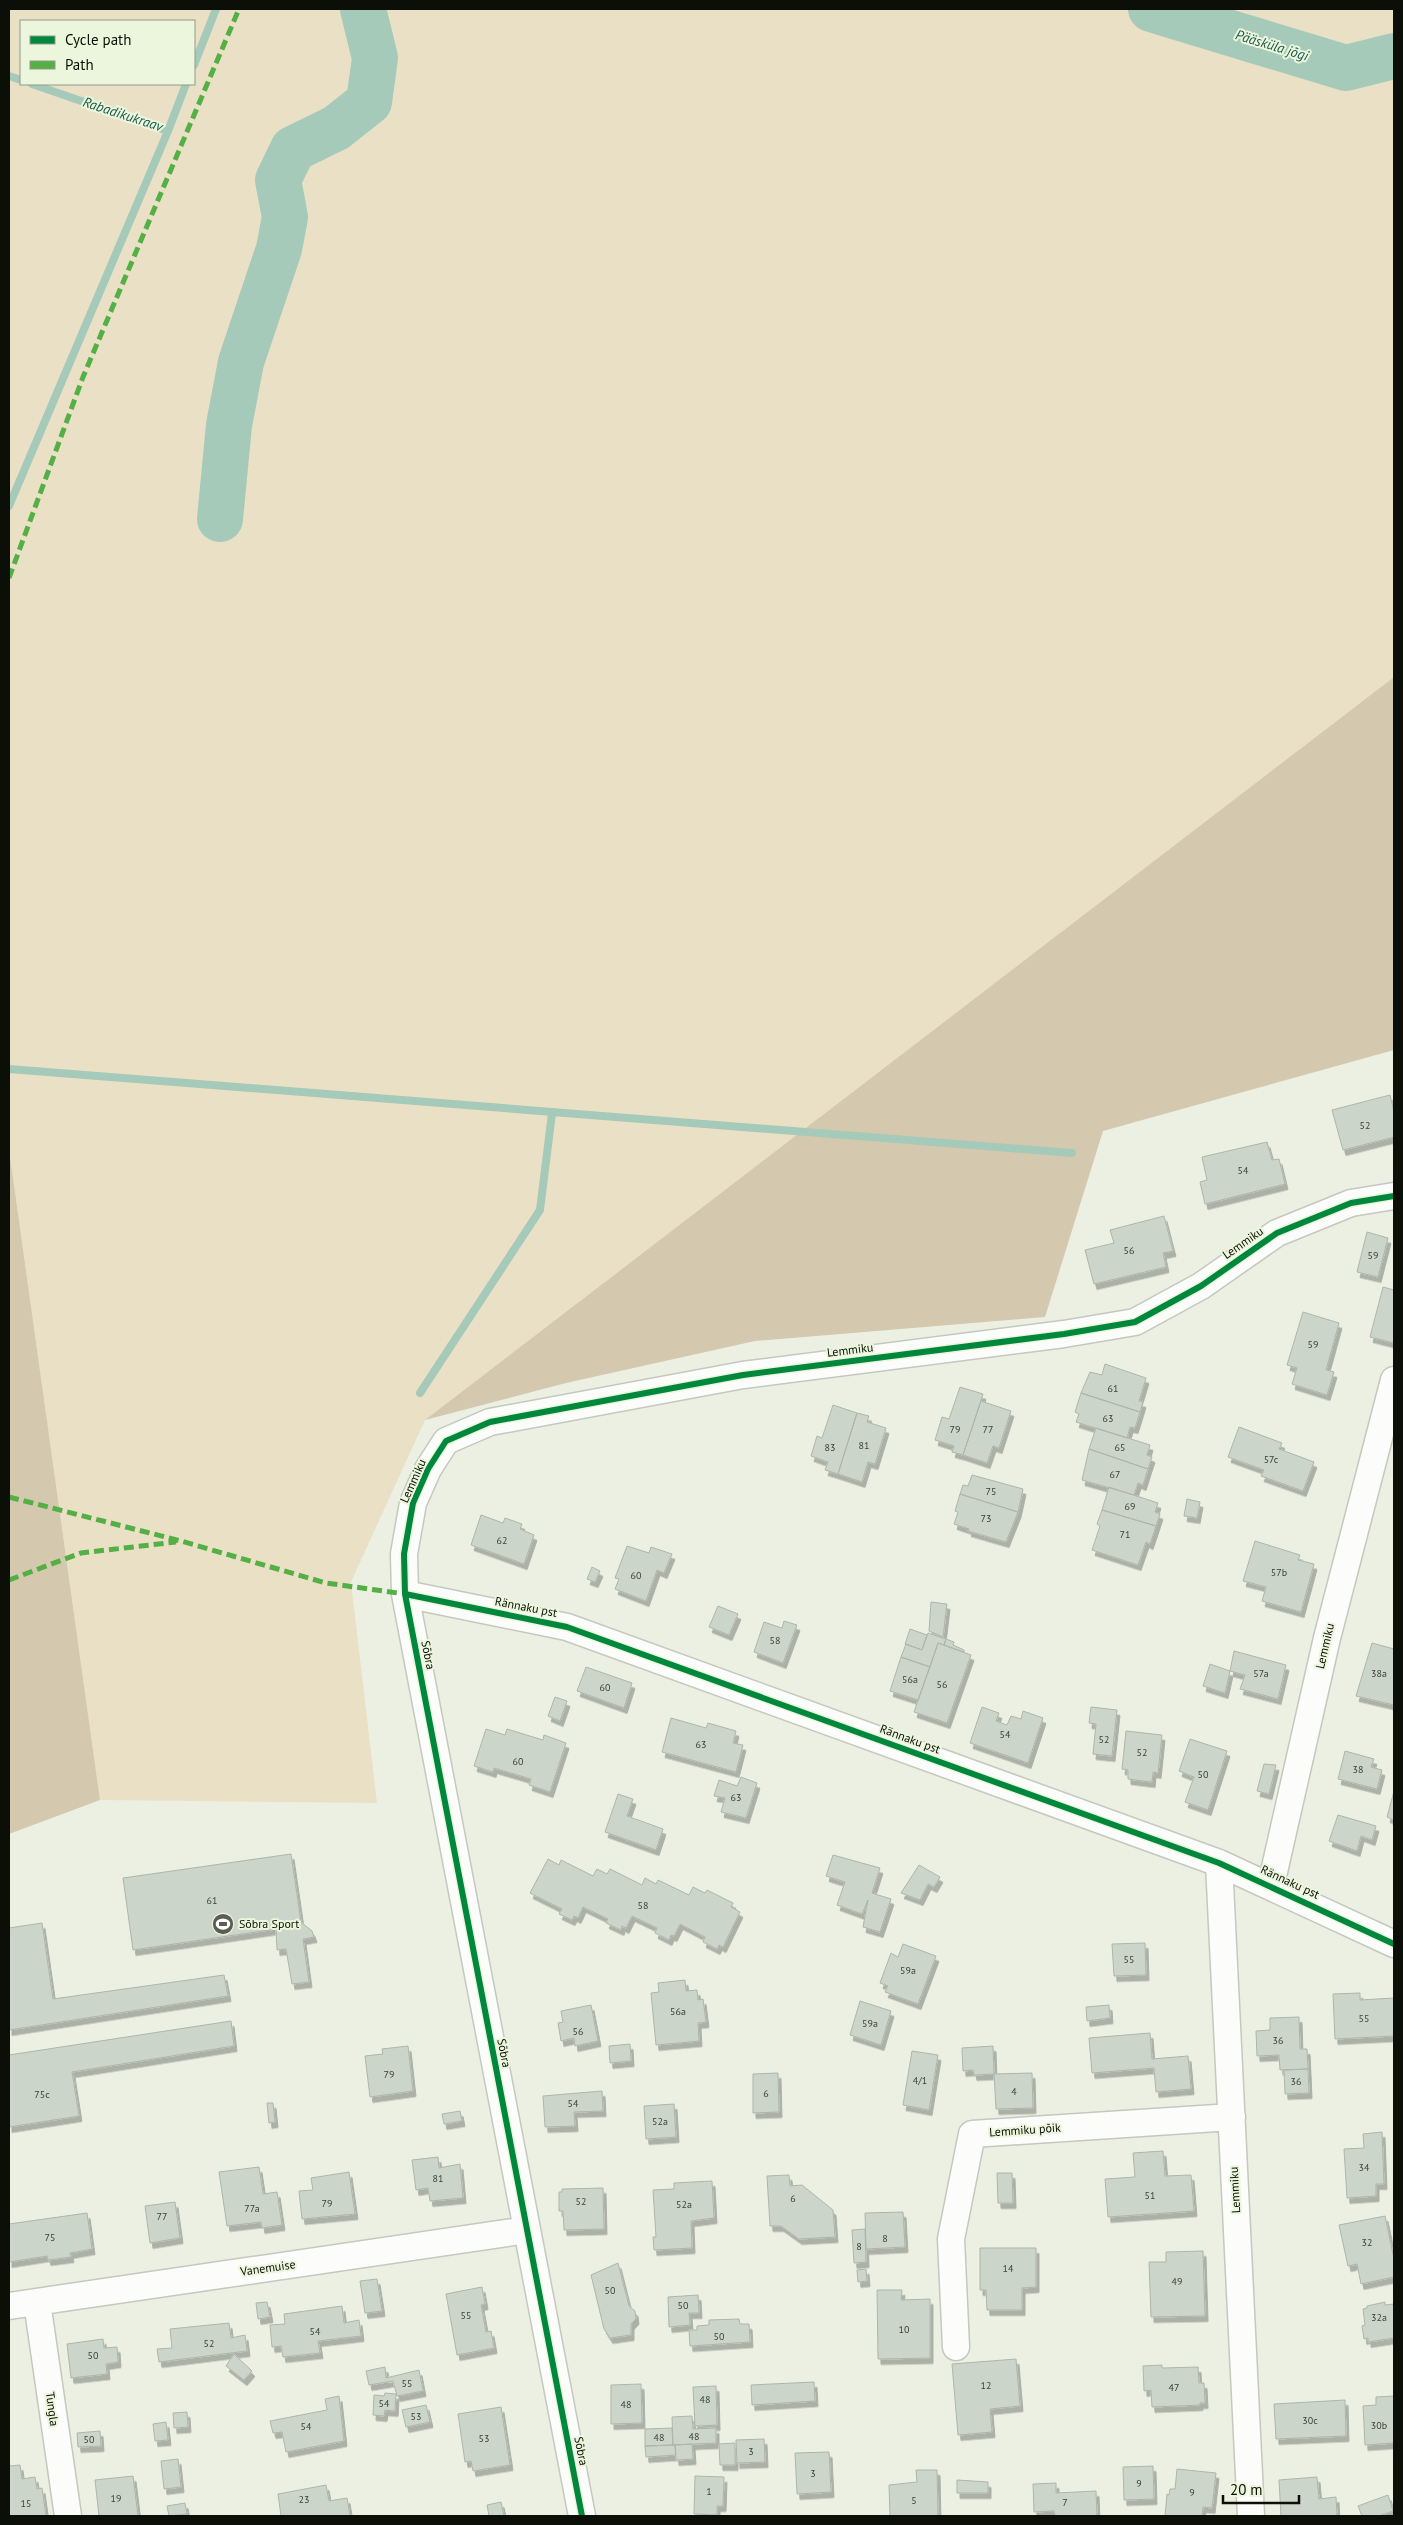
<svg xmlns="http://www.w3.org/2000/svg" width="1403" height="2525" font-family="'PT Sans',sans-serif">
<defs>
<filter id="shadow"><feDropShadow dx="3" dy="5.5" stdDeviation="0" flood-color="#0004"/></filter>
</defs>
<rect width="100%" height="100%" fill="#ebf0e3"/>
<path fill="#eae0c6" fill-rule="evenodd" d="M9,9H1394V677L425,1420L351,1582L377,1803L100,1800L9,1149ZM21,21H194V84H21Z"/>
<path fill="#d4c9af" d="M1394,677V1050L1103,1131L1045,1317L755,1341L566,1383L425,1420Z
M9,1149L100,1800L9,1834Z"/>
<g fill="none" stroke-linecap="round" stroke-linejoin="round">
<path stroke="#a6caba" stroke-width="8" d="M194,65L216,9
M9,76L21,80
M32,84L168,131L186,84
M9,506L168,131
M9,1069L1072,1153
M420,1393L540,1210L552,1113"/>
<path stroke="#a6caba" stroke-width="46" d="M1151,9L1346,68L1394,56
M220,519L229,425L241,362L279,249L285,217L278,180L293,149L336,128L369,102L375,58L363,9"/>
</g>
<path fill="#ccd5c9" stroke="#aeb5ab" filter="url(#shadow)" d="M1390,1095L1394,1112V1137L1343,1150L1332,1110Z
M1267,1142L1272,1160L1279,1159L1285,1184L1205,1204L1200,1182L1207,1180L1202,1157Z
M1164,1216L1173,1251L1163,1253L1166,1267L1094,1284L1085,1250L1114,1243L1110,1230Z
M1367,1232L1388,1238L1378,1277L1357,1272Z
M1383,1287L1394,1290V1343L1370,1337Z
M1303,1312L1339,1323L1326,1370L1334,1372L1327,1395L1292,1384L1297,1368L1287,1365Z
M1105,1364L1146,1378L1139,1401L1143,1402L1140,1412L1081,1393L1090,1372L1102,1375Z
M960,1387L983,1394L963,1455L952,1452L954,1446L935,1440L942,1417L949,1419Z
M1081,1393L1140,1412L1135,1428L1130,1427L1127,1438L1076,1422L1079,1414L1075,1412Z
M981,1401L1011,1411L999,1448L993,1446L987,1463L963,1455Z
M833,1405L857,1413L838,1474L825,1470L828,1462L811,1456L817,1436L822,1438Z
M857,1413L869,1416L867,1422L886,1428L875,1464L868,1462L862,1482L838,1474Z
M1239,1427L1282,1443L1279,1449L1314,1462L1303,1491L1261,1476L1264,1470L1228,1457Z
M1096,1428L1150,1445L1147,1455L1152,1457L1148,1469L1089,1449Z
M1089,1449L1148,1469L1143,1485L1138,1483L1134,1495L1082,1480Z
M972,1475L1023,1489L1018,1512L960,1494L963,1485L968,1486Z
M1109,1487L1158,1503L1155,1512L1160,1514L1156,1526L1102,1510Z
M960,1494L1018,1512L1006,1542L968,1531L969,1529L954,1524L958,1512L955,1511Z
M1187,1499L1200,1502L1197,1518L1184,1516Z
M1102,1510L1156,1526L1150,1544L1146,1542L1138,1565L1092,1550L1100,1526L1097,1524Z
M481,1515L503,1523L505,1518L522,1524L520,1529L534,1535L524,1564L471,1545Z
M1255,1541L1300,1555L1298,1560L1314,1564L1301,1612L1262,1601L1266,1587L1243,1581Z
M627,1546L649,1553L651,1547L672,1554L664,1573L657,1570L646,1601L615,1589L619,1579L615,1578Z
M592,1567L600,1571L595,1582L587,1579Z
M931,1602L947,1604L943,1637L929,1631Z
M718,1606L738,1614L729,1635L709,1627Z
M784,1621L797,1625L783,1663L754,1652L764,1622L782,1628Z
M910,1629L927,1635L922,1650L905,1644Z
M928,1633L946,1639L944,1645L938,1643L930,1667L901,1657L906,1644L922,1650Z
M946,1639L954,1642L953,1645L964,1650V1652L944,1645Z
M938,1643L971,1655L947,1723L914,1712Z
M1372,1643L1394,1649V1705L1356,1696Z
M1234,1651L1286,1665L1278,1699L1240,1689L1245,1675L1230,1671Z
M901,1657L930,1667L918,1700L890,1691Z
M1210,1664L1230,1671L1225,1693L1203,1686Z
M586,1667L632,1683L624,1708L577,1691Z
M555,1697L567,1701L560,1721L548,1716Z
M982,1707L999,1713L996,1721L1007,1725L1011,1716L1021,1719L1023,1711L1043,1718L1028,1763L970,1743Z
M1091,1707L1117,1710L1112,1756L1093,1754L1096,1724L1089,1723Z
M671,1718L706,1728L708,1723L736,1731L733,1743L743,1745L736,1772L662,1752Z
M486,1729L505,1735L507,1729L543,1740L544,1735L566,1743L550,1792L529,1785L531,1779L494,1768L493,1772L474,1766Z
M1126,1731L1162,1735L1158,1773L1153,1772L1152,1782L1128,1779V1770L1122,1769Z
M1190,1739L1227,1751L1208,1810L1185,1802L1194,1777L1179,1771Z
M1345,1751L1374,1759L1371,1767L1382,1770L1377,1789L1338,1779Z
M1264,1764L1276,1765L1269,1794L1257,1791Z
M741,1777L757,1783L746,1818L721,1812L725,1798L714,1796L719,1780L737,1786Z
M1394,1791V1820L1387,1817Z
M618,1794L633,1799L627,1816L663,1829L656,1850L605,1832Z
M1338,1815L1376,1826L1372,1840L1361,1836L1357,1851L1329,1841Z
M291,1854L301,1922L312,1931L314,1937L303,1939L309,1982L292,1984L286,1949L277,1950L276,1929L133,1950L123,1878Z
M833,1855L880,1868L872,1893L891,1899L880,1932L863,1927L868,1900L862,1914L837,1905L845,1882L826,1876Z
M548,1859L559,1865L561,1860L593,1876L597,1869L607,1874L610,1869L642,1885L645,1878L656,1884L658,1880L689,1895L693,1887L705,1893L707,1890L733,1903L731,1907L740,1912L723,1947L719,1945L717,1949L703,1942L705,1937L680,1924L674,1936L671,1935L669,1940L655,1933L657,1928L632,1916L626,1928L622,1926L621,1930L606,1923L608,1919L583,1907L578,1918L574,1916L572,1920L559,1914L562,1909L530,1893Z
M919,1865L940,1877L934,1887L928,1884L920,1900L901,1893Z
M42,1923L53,1999L224,1975L228,1996L9,2030V1928Z
M1145,1943L1146,1975L1114,1976L1112,1944Z
M903,1944L936,1956L918,2004L885,1992L888,1986L880,1983L891,1953L898,1957Z
M685,1980L686,1991L697,1990L698,2000L703,1999L706,2022L698,2023L699,2041L656,2045L651,1993L659,1992L658,1983Z
M1360,1993V2000L1394,1998V2036L1335,2039L1333,1994Z
M860,2001L891,2011L881,2045L850,2035Z
M591,2005L598,2041L575,2046L574,2038L561,2041L558,2023L563,2022L561,2011Z
M1109,2005L1110,2018L1087,2021L1086,2007Z
M1299,2017L1300,2049H1307L1308,2069L1280,2070L1279,2055L1257,2056L1256,2031L1270,2030V2018Z
M231,2021L234,2046L72,2072L79,2116L9,2127V2055Z
M1150,2033L1152,2059L1188,2056L1191,2089L1156,2092L1154,2068L1092,2073L1089,2038Z
M630,2044L631,2061L610,2063L609,2046Z
M408,2046L413,2091L370,2097L365,2056L383,2054L382,2049Z
M993,2046L994,2074L974,2075L973,2070L963,2071L962,2048Z
M912,2051L938,2055L929,2110L903,2105Z
M1308,2069L1309,2093L1285,2094L1284,2070Z
M778,2073L779,2112L753,2113V2074Z
M1032,2073L1033,2108L996,2109L994,2074Z
M602,2091L603,2111L574,2112L575,2126L545,2127L543,2096Z
M267,2103H273L275,2122L269,2123Z
M674,2104L676,2137L646,2139L644,2106Z
M460,2111L462,2121L444,2124L442,2114Z
M1382,2132L1384,2184H1376V2196L1347,2198L1344,2149L1364,2148L1363,2134Z
M1163,2151L1165,2176L1191,2175L1194,2211L1108,2217L1105,2179L1135,2177L1133,2153Z
M438,2157L439,2168L460,2164L463,2198L430,2201L428,2188L416,2190L412,2160Z
M259,2167L263,2194L277,2192L282,2225L262,2228L261,2222L227,2226L219,2172Z
M349,2172L355,2214L302,2219L299,2191L313,2190L311,2178Z
M997,2173H1012L1013,2203H998Z
M789,2175L790,2186L802,2185L833,2210L835,2237L799,2239L781,2226H770L767,2176Z
M712,2181L714,2218L691,2221L692,2248L654,2250L653,2237H656L653,2190L674,2189V2183Z
M603,2188L604,2229L564,2230L563,2211H559V2192H562V2189Z
M175,2202L180,2238L150,2243L145,2206Z
M903,2212L905,2247L866,2249L865,2213Z
M87,2213L92,2249L70,2253L71,2257L48,2260L47,2256L9,2262V2224Z
M1385,2216L1394,2259V2277L1361,2284L1357,2264L1348,2266L1339,2225Z
M865,2229L866,2262L854,2263L852,2230Z
M980,2248H1036V2287L1022,2288V2310H987L986,2290H980Z
M1203,2251L1205,2316L1151,2317L1149,2262H1166V2252Z
M618,2263L629,2306L635,2311L636,2319L631,2324V2335L610,2338L604,2329L591,2275Z
M866,2269L867,2281L858,2282L857,2270Z
M377,2279L382,2311L365,2313L360,2281Z
M482,2287L485,2304L481,2305L486,2332L491,2331L494,2348L457,2355L446,2294Z
M877,2290H902L901,2300L930,2299V2358L878,2359Z
M698,2295L699,2313H689L690,2325L669,2327L668,2297Z
M267,2302L270,2317L258,2319L256,2303Z
M1385,2302V2305L1394,2304V2338L1368,2342V2338L1364,2339L1362,2326L1365,2325L1363,2309L1367,2308V2306Z
M342,2306L344,2323L359,2320L361,2336L318,2341L320,2353L283,2357L281,2346L272,2347L270,2325L285,2324L284,2314Z
M739,2319L740,2324H749L750,2342L690,2346L689,2330H697V2326L709,2325V2320Z
M229,2323L231,2338L245,2335L247,2351L159,2362L157,2349L172,2348L170,2329Z
M103,2339L104,2348L117,2347L118,2362L106,2364L107,2374L71,2378L67,2344Z
M234,2354L252,2371L244,2380L226,2366Z
M1016,2359L1020,2406L990,2409L992,2432L958,2435L952,2364Z
M1162,2365V2368L1198,2367L1199,2383H1204L1205,2403H1200V2405L1152,2407L1151,2390L1144,2391L1143,2366Z
M385,2367L386,2378L419,2370L423,2391L397,2396L393,2381L369,2385L366,2371Z
M814,2382L815,2401L752,2405L751,2385Z
M641,2384L642,2423L611,2424V2385Z
M716,2386L717,2425L695,2426L693,2387Z
M385,2393L396,2394L395,2411L385,2410L384,2416L373,2415L374,2395L384,2396Z
M339,2396L344,2441L286,2452L282,2432L273,2433L270,2421L327,2410L325,2399Z
M1394,2396V2443L1365,2445L1363,2406L1376,2405V2397Z
M1345,2400L1346,2436L1276,2439L1274,2404Z
M426,2405L430,2422L406,2427L402,2410Z
M501,2407L510,2465L473,2471L471,2461L465,2462L458,2414Z
M187,2412L188,2427L174,2428L173,2413Z
M692,2416L693,2429L716,2428V2443L673,2445L672,2417Z
M166,2422L168,2440L155,2441L153,2424Z
M672,2428L673,2445L645,2446V2429Z
M100,2431L101,2446L78,2447L77,2433Z
M764,2439L765,2462L737,2463L736,2440Z
M735,2443V2465H720L719,2444Z
M692,2444L693,2459L676,2460L675,2445Z
M675,2445L676,2455L646,2457L645,2446Z
M829,2452L831,2492L797,2494L795,2453Z
M178,2459L181,2487L164,2489L161,2461Z
M20,2465L22,2479L35,2477L37,2489L42,2488L46,2516H9V2466Z
M1153,2466L1154,2499L1124,2500L1123,2467Z
M1177,2469L1216,2473L1212,2508L1203,2507L1202,2516H1165L1167,2494L1169,2495L1170,2489H1175Z
M916,2470H937L938,2516H890L889,2485L917,2482Z
M133,2476L138,2516H99L95,2480Z
M695,2476L724,2477L723,2506H717V2515L694,2514Z
M1317,2477L1319,2499L1336,2497L1337,2516H1281L1279,2480Z
M957,2480L988,2482V2493H957Z
M1056,2483V2493L1096,2491L1097,2516H1055L1054,2511L1034,2512L1033,2484Z
M326,2485L329,2501L347,2498L350,2516H281L278,2494Z
M1388,2495L1393,2511L1379,2516H1362L1358,2506Z
M501,2502L504,2516H489L487,2505Z
M185,2503L187,2514L169,2516L167,2506Z"/>
<g fill="none" stroke-linecap="round" stroke-linejoin="round">
<g stroke="#c4c8be" stroke-width="29">
<path id="minor" d="M405,1594L567,1627L1219,1863L1394,1944
M1219,1863L1251,2516
M1271,1885L1327,1638L1394,1380
M37,2302L68,2516
M9,2306L527,2230
M956,2347L951,2239L972,2134L1232,2117
M582,2516L405,1594L404,1554L413,1503L428,1469L446,1441L490,1422L743,1375L1064,1334L1135,1322L1201,1286L1277,1233L1351,1203L1394,1196"/>
</g>
<use href="#minor" stroke="#fcfdfb" stroke-width="26"/>
<path stroke="#54b044" stroke-width="5" stroke-dasharray="10 5" stroke-linecap="butt" d="M9,578L83,377L239,9
M9,1497L181,1541L326,1583L405,1594
M9,1580L81,1553L176,1542"/>
<g stroke="#ecf6dd" stroke-width="9">
<path id="cycleway" d="M405,1594L567,1627L1219,1863L1394,1944
M582,2516L405,1594L404,1554L413,1503L428,1469L446,1441L490,1422L743,1375L1064,1334L1135,1322L1201,1286L1277,1233L1351,1203L1394,1196"/>
</g>
<use href="#cycleway" stroke="#00873e" stroke-width="6"/>
</g>
<defs>
<g id="stadium-disc" transform="scale(1.125)"><circle r="9.5" fill="#5a5e54" stroke="#ecf6dd"/><path d="M0-5a6.5 5 0 1 0 0 10a6.5 5 0 1 0 0-10ZM-3.5-1.8h7v3.6h-7Z" fill="#fff"/></g>
</defs>
<g fill-rule="evenodd">
<use href="#stadium-disc" x="223" y="1924"/>
</g>
<g text-anchor="middle" stroke-width="4" stroke-linejoin="round" paint-order="stroke">
<g font-size="10" fill="#3c4038">
<text x="1365" y="1129">52</text>
<text x="1243" y="1174">54</text>
<text x="1129" y="1254">56</text>
<text x="1373" y="1259">59</text>
<text x="1313" y="1348">59</text>
<text x="1113" y="1392">61</text>
<text x="1108" y="1422">63</text>
<text x="955" y="1433">79</text>
<text x="988" y="1433">77</text>
<text x="864" y="1449">81</text>
<text x="830" y="1451">83</text>
<text x="1120" y="1451">65</text>
<text x="1271" y="1463">57c</text>
<text x="1115" y="1478">67</text>
<text x="991" y="1495">75</text>
<text x="1130" y="1510">69</text>
<text x="986" y="1522">73</text>
<text x="1125" y="1538">71</text>
<text x="502" y="1544">62</text>
<text x="1279" y="1576">57b</text>
<text x="636" y="1579">60</text>
<text x="775" y="1644">58</text>
<text x="1261" y="1677">57a</text>
<text x="1379" y="1677">38a</text>
<text x="910" y="1683">56a</text>
<text x="942" y="1688">56</text>
<text x="605" y="1691">60</text>
<text x="1005" y="1738">54</text>
<text x="1104" y="1743">52</text>
<text x="701" y="1748">63</text>
<text x="1142" y="1756">52</text>
<text x="518" y="1765">60</text>
<text x="1358" y="1773">38</text>
<text x="1203" y="1778">50</text>
<text x="736" y="1801">63</text>
<text x="212" y="1904">61</text>
<text x="643" y="1909">58</text>
<text x="1129" y="1963">55</text>
<text x="908" y="1974">59a</text>
<text x="678" y="2015">56a</text>
<text x="1364" y="2022">55</text>
<text x="870" y="2027">59a</text>
<text x="578" y="2035">56</text>
<text x="1278" y="2044">36</text>
<text x="389" y="2078">79</text>
<text x="920" y="2084">4/1</text>
<text x="1296" y="2085">36</text>
<text x="1014" y="2095">4</text>
<text x="766" y="2097">6</text>
<text x="42" y="2098">75c</text>
<text x="573" y="2107">54</text>
<text x="660" y="2125">52a</text>
<text x="1364" y="2171">34</text>
<text x="438" y="2182">81</text>
<text x="1150" y="2199">51</text>
<text x="793" y="2202">6</text>
<text x="581" y="2205">52</text>
<text x="327" y="2207">79</text>
<text x="684" y="2208">52a</text>
<text x="252" y="2212">77a</text>
<text x="162" y="2220">77</text>
<text x="50" y="2241">75</text>
<text x="885" y="2242">8</text>
<text x="1367" y="2246">32</text>
<text x="859" y="2250">8</text>
<text x="1008" y="2272">14</text>
<text x="1177" y="2285">49</text>
<text x="610" y="2294">50</text>
<text x="683" y="2309">50</text>
<text x="466" y="2319">55</text>
<text x="1379" y="2321">32a</text>
<text x="904" y="2333">10</text>
<text x="315" y="2335">54</text>
<text x="719" y="2340">50</text>
<text x="209" y="2347">52</text>
<text x="93" y="2359">50</text>
<text x="407" y="2387">55</text>
<text x="986" y="2389">12</text>
<text x="1174" y="2391">47</text>
<text x="705" y="2403">48</text>
<text x="384" y="2407">54</text>
<text x="626" y="2408">48</text>
<text x="416" y="2420">53</text>
<text x="1310" y="2424">30c</text>
<text x="1379" y="2429">30b</text>
<text x="306" y="2430">54</text>
<text x="694" y="2440">48</text>
<text x="659" y="2441">48</text>
<text x="484" y="2442">53</text>
<text x="89" y="2443">50</text>
<text x="751" y="2455">3</text>
<text x="813" y="2477">3</text>
<text x="1139" y="2487">9</text>
<text x="709" y="2495">1</text>
<text x="1192" y="2496">9</text>
<text x="116" y="2502">19</text>
<text x="304" y="2503">23</text>
<text x="914" y="2504">5</text>
<text x="1065" y="2506">7</text>
<text x="26" y="2507">15</text>
</g>
<g font-size="12" fill="#0c0f07" stroke="#ecf6dd">
<text transform="translate(1243 1243) rotate(-35)" y="4">Lemmiku</text>
<text transform="translate(850 1350) rotate(-7)" y="4">Lemmiku</text>
<text transform="translate(413 1481) rotate(-66)" y="4">Lemmiku</text>
<text transform="translate(526 1607) rotate(11)" y="4">Rännaku pst</text>
<text transform="translate(1325 1646) rotate(-77)" y="4">Lemmiku</text>
<text transform="translate(428 1655) rotate(79)" y="4">Sõbra</text>
<text transform="translate(910 1739) rotate(20)" y="4">Rännaku pst</text>
<text transform="translate(1290 1882) rotate(25)" y="4">Rännaku pst</text>
<text transform="translate(504 2053) rotate(79)" y="4">Sõbra</text>
<text transform="translate(1025 2130) rotate(-4)" y="4">Lemmiku põik</text>
<text transform="translate(1235 2190) rotate(-93)" y="4">Lemmiku</text>
<text transform="translate(268 2268) rotate(-8)" y="4">Vanemuise</text>
<text transform="translate(52 2409) rotate(82)" y="4">Tungla</text>
<text transform="translate(581 2451) rotate(79)" y="4">Sõbra</text>
</g>
<g font-size="12" fill="#0c0f07" stroke="#ecf6dd" text-anchor="start">
<text x="239" y="1928">Sõbra Sport</text>
</g>
<g font-size="14" font-style="italic" fill="#195949" stroke="#ecf6dd">
<text transform="translate(1272 45) rotate(17)" y="5">Pääsküla jõgi</text>
<text transform="translate(123 114) rotate(18)" y="5">Rabadikukraav</text>
</g>
</g>
<rect width="1403" height="2525" fill="none" stroke="#0c0f07" stroke-width="20"/>
<rect x="20" y="20" width="175" height="65" fill="#ecf6dd" stroke="#929a87"/>
<rect x="30" y="36" width="25" height="8" fill="#00873e" stroke="#929a87"/>
<text x="65" y="45" font-size="15" fill="#0c0f07">Cycle path</text>
<rect x="30" y="61" width="25" height="8" fill="#54b044" stroke="#929a87"/>
<text x="65" y="70" font-size="15" fill="#0c0f07">Path</text>
<path d="M1223 2495v8h76v-8" fill="none" stroke="#0c0f07" stroke-width="2.5"/>
<text x="1230" y="2495" font-size="15" fill="#0c0f07" stroke="#ecf6dd" stroke-width="4" paint-order="stroke">20 m</text>
</svg>
